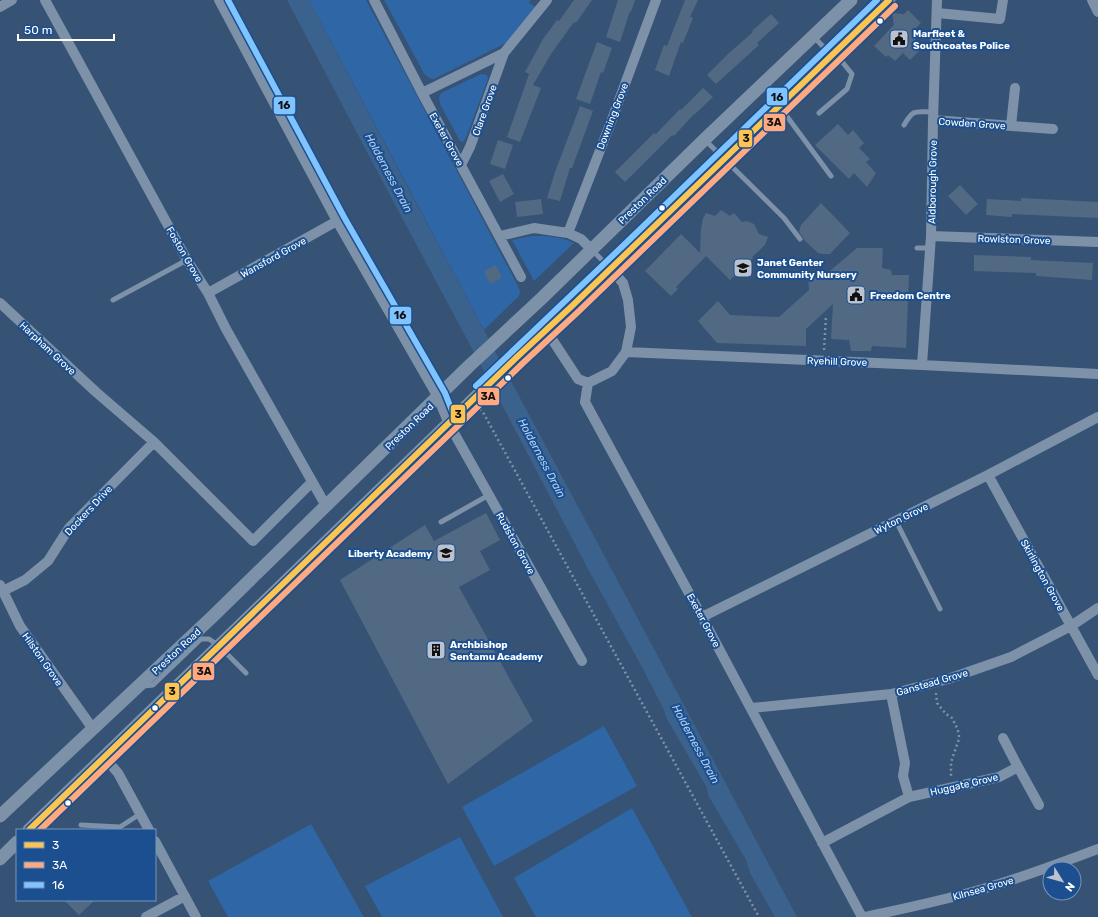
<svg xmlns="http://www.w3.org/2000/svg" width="1098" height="917" font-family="Rubik,sans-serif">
<rect width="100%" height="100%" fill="#365274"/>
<path fill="#2f66a5" d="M309,0H366L517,284L520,291L519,296L484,330Z
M384,0H530L529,3L536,7L508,42L434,79L429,78L425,75Z
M481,74L487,75L488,79L466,138L463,142L460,141L440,104L439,98L441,93Z
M531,236C547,236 560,236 574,243L534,281L512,240Z
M604,726L637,786L494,866L462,807Z
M632,808L692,917H536L514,878Z
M311,824L364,917H228L208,881Z
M460,837L503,917H382L365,886Z"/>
<path fill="#3b618d" d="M287,0H309L405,182L797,917H775L750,873L746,860L708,795L707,788L667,719L664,710L643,669L588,569L502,405L377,171Z"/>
<path fill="#526984" d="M574,0H592L576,23L574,22L551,54L533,85L541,88L520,142L507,137L529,74L525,72L543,39L557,20L559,21Z
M618,0H635L631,12L630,11L620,42L606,37Z
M685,0H698L690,17L693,18L683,43L681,42L669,76L655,70L664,45L667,46Z
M908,10L921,23L916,28L922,33L911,44L919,51L910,60L903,53L895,61L888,55L886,57L874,46L894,25L892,13L904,14Z
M771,14L779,23L757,43L759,45L716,84L707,75L729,53L753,32L752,31Z
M597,42L612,48L603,73L601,72L590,104L576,99Z
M703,88L713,97L694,115V114L674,136L672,135L625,182L615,172L654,133L656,134L680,109L681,110Z
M580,106L593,111L572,168H570L560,201L547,198L555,172Z
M838,124L848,135L853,130L864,143L859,148L870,159L866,162L876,173L867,187L854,173L849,179L815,145Z
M498,140L513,145L505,169L490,164Z
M503,174L514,194L500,202L489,181Z
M960,185L978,204L966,215L948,196Z
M1021,198L1098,202V218L1012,214V217L986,215L987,199L1021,201Z
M541,199L543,214L517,217L515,202Z
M821,203L850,233L830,254H823L818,253L804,240L803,237L799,232L801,225Z
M721,210L730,216L734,213L742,222L747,221L754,224L759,234L768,237L765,245L752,257L753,258L730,280L706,256L676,287L678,289L671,296L645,271L681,234L700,253L701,229L703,218L706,213L715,216Z
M857,248H883L882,268L891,270L892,275H909L906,348L872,346L871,351H851L849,340L831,339L833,304L806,329V346L717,343L698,321L718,301L730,315L779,317L809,290L808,272L818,273L824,276Z
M974,255L1031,257V260L1093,263L1092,280L1036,276V273L974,271Z
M496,265L502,278L490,284L484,271Z
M486,513L500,540L480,551L490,570L459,587L533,721L448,784L340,580L425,525L434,541Z
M64,900H95L79,915Z"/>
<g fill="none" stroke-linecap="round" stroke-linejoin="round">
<path stroke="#7d92a8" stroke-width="2.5" stroke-dasharray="2 3" stroke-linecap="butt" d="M824,350L826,316
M480,409L484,414L759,917
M936,693L937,703L946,714L952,718L957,728L959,734V739L951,762V777"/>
<path stroke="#7d92a8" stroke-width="5" d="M814,37L831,55
M780,107L831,176
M819,113L847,89L852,74L835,53
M904,125C914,108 915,112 933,112
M705,140L784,218L800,239
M917,248H930
M592,250L610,268
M113,300L187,260
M896,521L940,609
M441,522L489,495
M143,686L153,685L201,639H209L219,646L246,673
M81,825L120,827L140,814"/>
<path stroke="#7d92a8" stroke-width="10" d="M45,0L187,260L208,293L226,329L326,506
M219,0L337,221L438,397L449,424L582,661
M374,0L422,93L521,277
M1092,0L1098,12
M0,7L12,0
M937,13L1000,19L1003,0
M422,93L504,53
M933,120L1053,129
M1011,126L1015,88
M461,165L470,147L504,53L547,0
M568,233L611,122L656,0
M500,236L534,228L568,233L581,239L591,249
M931,236L1098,242
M611,269L623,283L628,300L631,327L626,352
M208,293L337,221
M0,303L96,392L154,442L253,541L312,482
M546,330L578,379L588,383L585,402L702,617L862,917
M922,365L931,236L933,120L937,0
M588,383L612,371L626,352L922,365L1098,374
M988,475L1098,675
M0,585L20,626L93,729
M3,591L25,580L48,561L69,528L154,442
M702,617L988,475L1098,417
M891,694L905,763L903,776L909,797
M751,708L891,694L948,679L1011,657L1071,626L1098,608
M1003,738L1018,767L1039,805
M104,757L118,773L149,830
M155,841L196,917
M822,843L909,797L999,777L1018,767
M146,917L185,896
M865,917C906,908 946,900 986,888C1024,877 1061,863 1098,849"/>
<path stroke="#7d92a8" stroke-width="13" d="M0,816L211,618L468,367L542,298L705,139L851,0
M29,830L104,757L219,646L517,357L573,305L889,0
M0,859L17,842"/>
<g stroke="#1b4f8f" stroke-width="9">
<path id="bus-1" d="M29,830L517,357L573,305L889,0"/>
</g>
<g stroke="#1b4f8f" stroke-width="9">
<path id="bus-2" d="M40,830L523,363L579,311L895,6"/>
</g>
<g stroke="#1b4f8f" stroke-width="9">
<path id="bus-3" d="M228,0L344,217L445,393L456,421
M476,386L627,242L877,0"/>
</g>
<use href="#bus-1" stroke="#fcc553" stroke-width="6"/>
<use href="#bus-2" stroke="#ffa980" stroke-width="6"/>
<use href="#bus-3" stroke="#80c4ff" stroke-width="6"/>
</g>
<defs>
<g id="civic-square" transform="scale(1)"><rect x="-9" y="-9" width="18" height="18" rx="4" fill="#b9c2ce" stroke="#1b4f8f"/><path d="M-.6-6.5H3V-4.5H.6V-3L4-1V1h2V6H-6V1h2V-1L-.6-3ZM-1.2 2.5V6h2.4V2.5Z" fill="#111"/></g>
<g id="school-square" transform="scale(1)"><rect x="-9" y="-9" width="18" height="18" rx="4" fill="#b9c2ce" stroke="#1b4f8f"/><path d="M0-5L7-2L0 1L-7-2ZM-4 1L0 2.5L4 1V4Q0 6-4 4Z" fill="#111"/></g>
<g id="building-square" transform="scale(1)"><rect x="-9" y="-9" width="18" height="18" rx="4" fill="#b9c2ce" stroke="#1b4f8f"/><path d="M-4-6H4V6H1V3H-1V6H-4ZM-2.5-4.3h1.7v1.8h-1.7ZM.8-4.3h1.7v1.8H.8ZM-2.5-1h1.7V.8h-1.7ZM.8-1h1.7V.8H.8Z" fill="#111"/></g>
</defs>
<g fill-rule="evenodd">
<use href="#civic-square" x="899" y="39"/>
<use href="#school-square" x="743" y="268"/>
<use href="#civic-square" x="856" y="295"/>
<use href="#school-square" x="446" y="553"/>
<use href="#building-square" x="436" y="650"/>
</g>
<g fill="#fff" stroke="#1b4f8f" stroke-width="1.5">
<circle cx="880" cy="21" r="3.5"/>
<circle cx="662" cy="208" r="3.5"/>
<circle cx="508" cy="378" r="3.5"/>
<circle cx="155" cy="708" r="3.5"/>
<circle cx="68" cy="803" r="3.5"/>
</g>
<g text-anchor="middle" stroke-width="4" stroke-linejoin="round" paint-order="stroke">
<g font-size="10" font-weight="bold" fill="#fff" stroke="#1b4f8f" text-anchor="start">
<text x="913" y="37">Marfleet &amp;<tspan x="913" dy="12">Southcoates Police</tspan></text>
<text x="757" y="266">Janet Genter<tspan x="757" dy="12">Community Nursery</tspan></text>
<text x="870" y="299">Freedom Centre</text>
<text x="432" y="557" text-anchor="end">Liberty Academy</text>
<text x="450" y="648">Archbishop<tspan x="450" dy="12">Sentamu Academy</tspan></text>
</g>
<g font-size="10" fill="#fff" stroke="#1b4f8f">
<text transform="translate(484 110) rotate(-70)" y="4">Clare Grove</text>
<text transform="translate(612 116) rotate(-69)" y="4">Downing Grove</text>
<text transform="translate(972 123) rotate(4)" y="4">Cowden Grove</text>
<text transform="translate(447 139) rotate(61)" y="4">Exeter Grove</text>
<text transform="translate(932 182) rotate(-89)" y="4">Aldborough Grove</text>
<text transform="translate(642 200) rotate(-44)" y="4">Preston Road</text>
<text transform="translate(1014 239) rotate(2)" y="4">Rowlston Grove</text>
<text transform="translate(185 254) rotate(60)" y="4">Foston Grove</text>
<text transform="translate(273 257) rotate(-29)" y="4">Wansford Grove</text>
<text transform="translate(48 348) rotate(43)" y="4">Harpham Grove</text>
<text transform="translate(837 361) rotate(2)" y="4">Ryehill Grove</text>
<text transform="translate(409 426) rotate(-44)" y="4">Preston Road</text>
<text transform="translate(88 510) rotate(-47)" y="4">Dockers Drive</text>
<text transform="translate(901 518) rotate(-26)" y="4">Wyton Grove</text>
<text transform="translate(516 543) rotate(61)" y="4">Rudston Grove</text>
<text transform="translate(1043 575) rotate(61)" y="4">Skirlington Grove</text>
<text transform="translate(704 620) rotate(62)" y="4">Exeter Grove</text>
<text transform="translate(176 651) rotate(-43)" y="4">Preston Road</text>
<text transform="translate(43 659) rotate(55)" y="4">Hilston Grove</text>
<text transform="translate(932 682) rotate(-16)" y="4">Ganstead Grove</text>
<text transform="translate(964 784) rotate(-13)" y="4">Huggate Grove</text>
<text transform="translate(983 888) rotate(-16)" y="4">Kilnsea Grove</text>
</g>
<g font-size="11" font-style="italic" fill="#b5d3f5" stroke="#1b4f8f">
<text transform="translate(389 173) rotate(62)" y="4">Holderness Drain</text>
<text transform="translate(542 458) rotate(62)" y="4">Holderness Drain</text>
<text transform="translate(696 744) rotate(62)" y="4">Holderness Drain</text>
</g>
</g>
<g stroke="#1b4f8f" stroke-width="1.5">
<rect x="766" y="87" width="22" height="19" rx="4" fill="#80c4ff"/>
<rect x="273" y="96" width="23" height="19" rx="4" fill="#80c4ff"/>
<rect x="763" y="113" width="23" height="19" rx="4" fill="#ffa980"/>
<rect x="738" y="129" width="15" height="19" rx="4" fill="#fcc553"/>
<rect x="389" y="306" width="23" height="19" rx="4" fill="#80c4ff"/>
<rect x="477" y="387" width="23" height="19" rx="4" fill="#ffa980"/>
<rect x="450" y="404" width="16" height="20" rx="4" fill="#fcc553"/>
<rect x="192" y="662" width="23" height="19" rx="4" fill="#ffa980"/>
<rect x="164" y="682" width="16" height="19" rx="4" fill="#fcc553"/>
</g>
<g font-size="11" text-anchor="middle" font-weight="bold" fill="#111">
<text x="777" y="101">16</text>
<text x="284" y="109">16</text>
<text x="774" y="126">3A</text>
<text x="746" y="142">3</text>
<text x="400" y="319">16</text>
<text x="488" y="400">3A</text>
<text x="458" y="418">3</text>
<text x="204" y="675">3A</text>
<text x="172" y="695">3</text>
</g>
<rect x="16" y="829" width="140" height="72" fill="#1b4f8f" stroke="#7695bc"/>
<rect x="24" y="842" width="20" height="6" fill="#fcc553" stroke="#7695bc"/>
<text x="52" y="849" font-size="12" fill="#ffffff">3</text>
<rect x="24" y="862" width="20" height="6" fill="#ffa980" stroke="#7695bc"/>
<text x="52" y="869" font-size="12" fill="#ffffff">3A</text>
<rect x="24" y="882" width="20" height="6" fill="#80c4ff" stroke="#7695bc"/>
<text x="52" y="889" font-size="12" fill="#ffffff">16</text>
<g transform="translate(1062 881) rotate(127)"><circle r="19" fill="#1b4f8f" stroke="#7695bc"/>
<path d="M0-3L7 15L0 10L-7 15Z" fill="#b9c2ce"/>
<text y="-6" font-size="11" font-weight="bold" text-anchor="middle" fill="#ffffff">N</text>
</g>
<path d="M18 34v6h96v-6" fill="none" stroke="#ffffff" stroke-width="2"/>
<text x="24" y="34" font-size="12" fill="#ffffff" stroke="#1b4f8f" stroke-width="3" paint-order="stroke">50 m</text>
</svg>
